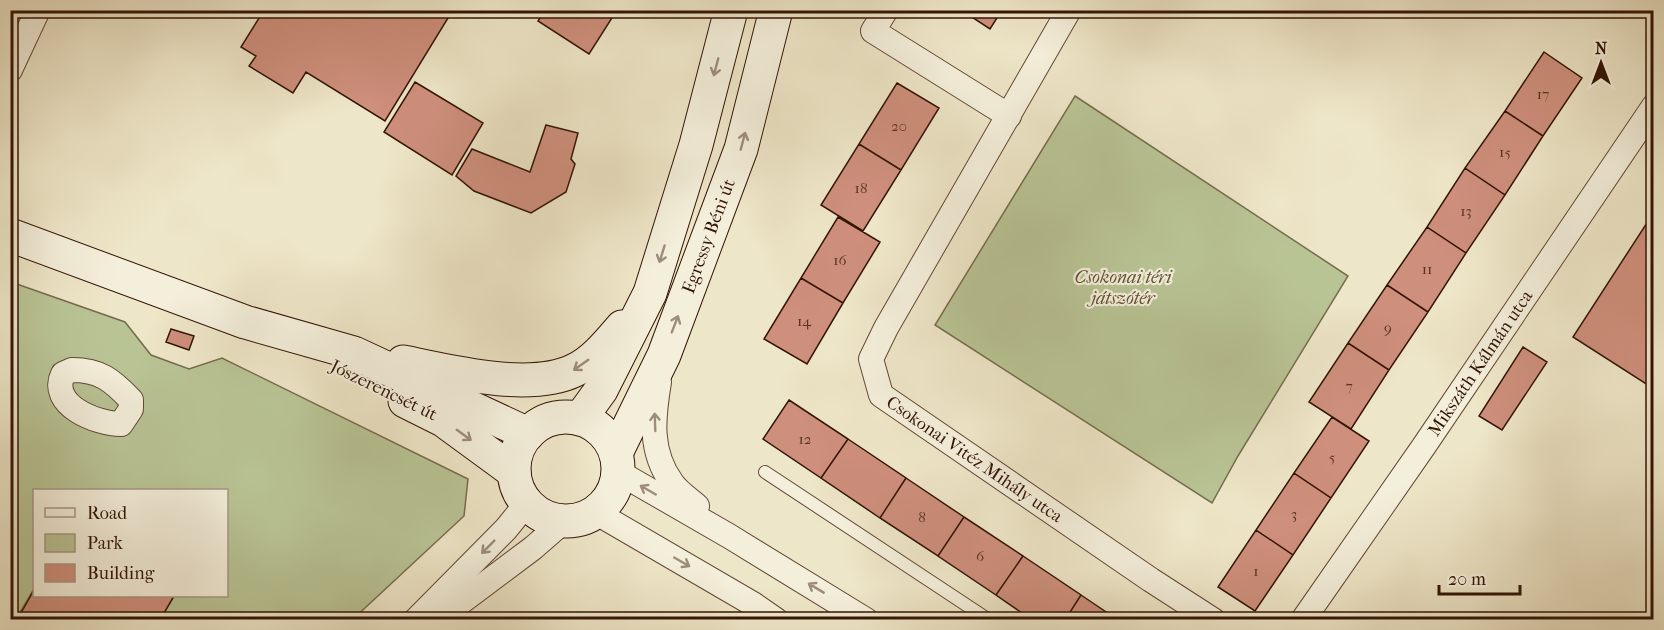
<svg xmlns="http://www.w3.org/2000/svg" width="1664" height="630" font-family="'IM FELL French Canon',serif">
<rect width="100%" height="100%" fill="#eee6c8"/>
<filter id="stains"><feTurbulence type="fractalNoise" baseFrequency=".00333" numOctaves="4"/><feColorMatrix values="0 0 0 0 .2 0 0 0 0 .09 0 0 0 0 .02 0 0 0 .5 -.17"/></filter>
<radialGradient id="worn" r=".72"><stop offset=".6" stop-color="#630" stop-opacity="0"/><stop offset="1" stop-color="#630" stop-opacity=".3"/></radialGradient>
<path fill="#b9c495" stroke="#766c4d" stroke-width="1.5" d="M1075,96L1348,276L1238,456L1212,503L935,325Z
M11,282L125,322L151,355L189,369L222,358L468,479L464,516L352,620L160,619L174,596H226V490H34V589L16,619L11,620Z"/>
<path fill="#ce8f7c" stroke="#331405" stroke-width="1.5" d="M264,10H435L448,18L385,121L306,72L293,93L249,66L256,56L241,47Z
M545,10H617L589,54L538,21Z
M961,10H1002L990,29Z
M1544,52L1582,78L1543,136L1505,111Z
M415,82L483,123L452,175L384,132Z
M897,83L939,108L901,170L859,144Z
M1505,111L1543,136L1505,195L1465,168Z
M546,125L578,133L571,159L575,164L566,192L531,213L474,191L456,176L472,149L530,172Z
M859,144L901,170L863,231L821,205Z
M1465,168L1505,195L1466,253L1427,227Z
M1654,212V389L1573,337Z
M838,217L880,242L843,303L801,278Z
M1427,227L1466,253L1428,312L1387,285Z
M801,278L843,303L807,364L764,339Z
M1387,285L1428,312L1389,370L1348,343Z
M171,329L194,336L189,350L166,342Z
M1348,343L1389,370L1351,429L1309,402Z
M1523,347L1547,362L1502,430L1479,416Z
M789,400L848,439L821,478L763,439Z
M1332,417L1369,441L1331,498L1294,473Z
M848,439L906,478L880,518L821,478Z
M1294,473L1331,498L1293,555L1256,530Z
M906,478L964,517L938,556L880,518Z
M964,517L1023,556L996,595L938,556Z
M1256,530L1293,555L1255,611L1218,587Z
M1023,556L1081,595L1065,620H1032L996,595Z
M34,590V596H174L160,620H17Z
M1081,595L1118,620H1065Z"/>
<g fill="none" stroke-linecap="round" stroke-linejoin="round">
<g stroke="#624836" stroke-width="14">
<path id="lane" d="M765,472L989,620"/>
</g>
<g stroke="#624836" stroke-width="26">
<g id="street">
<path d="M886,10L873,31L1009,116"/>
<path id="s1" d="M1069,10L886,328L871,359L881,395L1151,580L1213,620"/>
<path d="M10,70L38,10"/>
<path d="M72,370C100,370 112,380 131,400V409L121,424C97,424 48,405 63,374Z"/>
<path d="M659,382C653,418 649,451 672,483C678,492 689,499 697,506"/>
<path d="M618,472L729,536L866,620"/>
<path d="M595,512L753,604L776,620"/>
<path d="M416,620L506,529L527,503"/>
<path d="M437,620L533,548L564,521"/>
<path id="s2" d="M1303,620L1424,446L1654,106"/>
</g>
</g>
<g stroke="#331405" stroke-width="35">
<g id="secondary">
<path d="M10,235L245,322L354,353L528,434"/>
<path d="M403,362C451,372 531,392 575,370C594,361 609,342 622,327"/>
<path d="M405,401L443,420L514,472"/>
<circle cx="566" cy="469" r="52"/>
<path d="M580,419L601,390L650,293L696,145L731,10"/>
<path id="s3" d="M616,453L664,355L741,149L776,10"/>
</g>
</g>
<use href="#lane" stroke="#f4efdb" stroke-width="12"/>
<use href="#street" stroke="#f4efdb" stroke-width="24"/>
<use href="#secondary" stroke="#f4efdb" stroke-width="33"/>
</g>
<defs><path id="oneway-shaft" d="M-6 0H5M1.5-3L5.5 0L1.5 3" fill="none" stroke-width="1.6" stroke-linecap="round" stroke-linejoin="round" transform="scale(1.5)"/></defs>
<g stroke="#9d8c7b">
<use href="#oneway-shaft" transform="translate(716 67) rotate(105)"/>
<use href="#oneway-shaft" transform="translate(743 141) rotate(-75)"/>
<use href="#oneway-shaft" transform="translate(662 254) rotate(107)"/>
<use href="#oneway-shaft" transform="translate(675 324) rotate(-69)"/>
<use href="#oneway-shaft" transform="translate(581 365) rotate(145)"/>
<use href="#oneway-shaft" transform="translate(655 422) rotate(-92)"/>
<use href="#oneway-shaft" transform="translate(464 435) rotate(36)"/>
<use href="#oneway-shaft" transform="translate(648 490) rotate(-150)"/>
<use href="#oneway-shaft" transform="translate(488 547) rotate(135)"/>
<use href="#oneway-shaft" transform="translate(682 562) rotate(30)"/>
<use href="#oneway-shaft" transform="translate(816 588) rotate(-149)"/>
</g>
<g text-anchor="middle" stroke-width="4.5" stroke-linejoin="round" paint-order="stroke">
<g font-size="15" fill="#5a3323">
<text x="1543" y="99">17</text>
<text x="899" y="131">20</text>
<text x="1505" y="157">15</text>
<text x="861" y="193">18</text>
<text x="1466" y="216">13</text>
<text x="840" y="265">16</text>
<text x="1427" y="274">11</text>
<text x="804" y="326">14</text>
<text x="1388" y="333">9</text>
<text x="1349" y="391">7</text>
<text x="805" y="444">12</text>
<text x="1332" y="462">5</text>
<text x="1294" y="519">3</text>
<text x="922" y="522">8</text>
<text x="980" y="561">6</text>
<text x="1256" y="576">1</text>
</g>
<g font-size="18" fill="#331405" stroke="#f4efdb">
<text dy="6" stroke="none"><textPath href="#s3" startOffset="236">Egressy Béni út</textPath></text>
<text dy="6" stroke="none"><textPath href="#s2" startOffset="312">Mikszáth Kálmán utca</textPath></text>
<text transform="translate(384 390) rotate(26)" y="6">Jószerencsét út</text>
<text dy="6" stroke="none"><textPath href="#s1" startOffset="552">Csokonai Vitéz Mihály utca</textPath></text>
</g>
<g font-size="18" font-style="italic" fill="#625237" stroke="#f4efdb">
<text x="1123" y="283">Csokonai téri<tspan x="1123" dy="21">játszótér</tspan></text>
</g>
</g>
<rect width="1664" height="630" fill="none" stroke="#eee6c8" stroke-width="36"/>
<rect x="12" y="12" width="1640" height="606" fill="none" stroke="#331405" stroke-width="3"/>
<rect x="18" y="18" width="1628" height="594" fill="none" stroke="#331405" stroke-width="1.5"/>
<rect x="33" y="489" width="195" height="108" fill="#f4efdb" stroke="#a79785" stroke-width="1.5"/>
<rect x="45" y="508" width="30" height="9" fill="#f4efdb" stroke="#a79785" stroke-width="1.5"/>
<text x="87" y="519" font-size="18" fill="#331405">Road</text>
<rect x="45" y="534" width="30" height="18" fill="#b9c495" stroke="#a79785" stroke-width="1.5"/>
<text x="87" y="549" font-size="18" fill="#331405">Park</text>
<rect x="45" y="564" width="30" height="18" fill="#ce8f7c" stroke="#a79785" stroke-width="1.5"/>
<text x="87" y="579" font-size="18" fill="#331405">Building</text>
<g transform="translate(1601 63)" stroke="#f4efdb" stroke-width="4.5" paint-order="stroke">
<path d="M0-4.5L10 22L0 15L-10 22Z" fill="#331405"/>
<text y="-9" font-size="16" font-weight="bold" text-anchor="middle" fill="#331405">N</text>
</g>
<path d="M1439 585v9h81v-9" fill="none" stroke="#331405" stroke-width="3"/>
<text x="1448" y="585" font-size="18" fill="#331405" stroke="#f4efdb" stroke-width="4.5" paint-order="stroke">20 m</text>
<rect width="100%" height="100%" filter="url(#stains)"/>
<rect width="100%" height="100%" fill="url(#worn)"/>
</svg>
